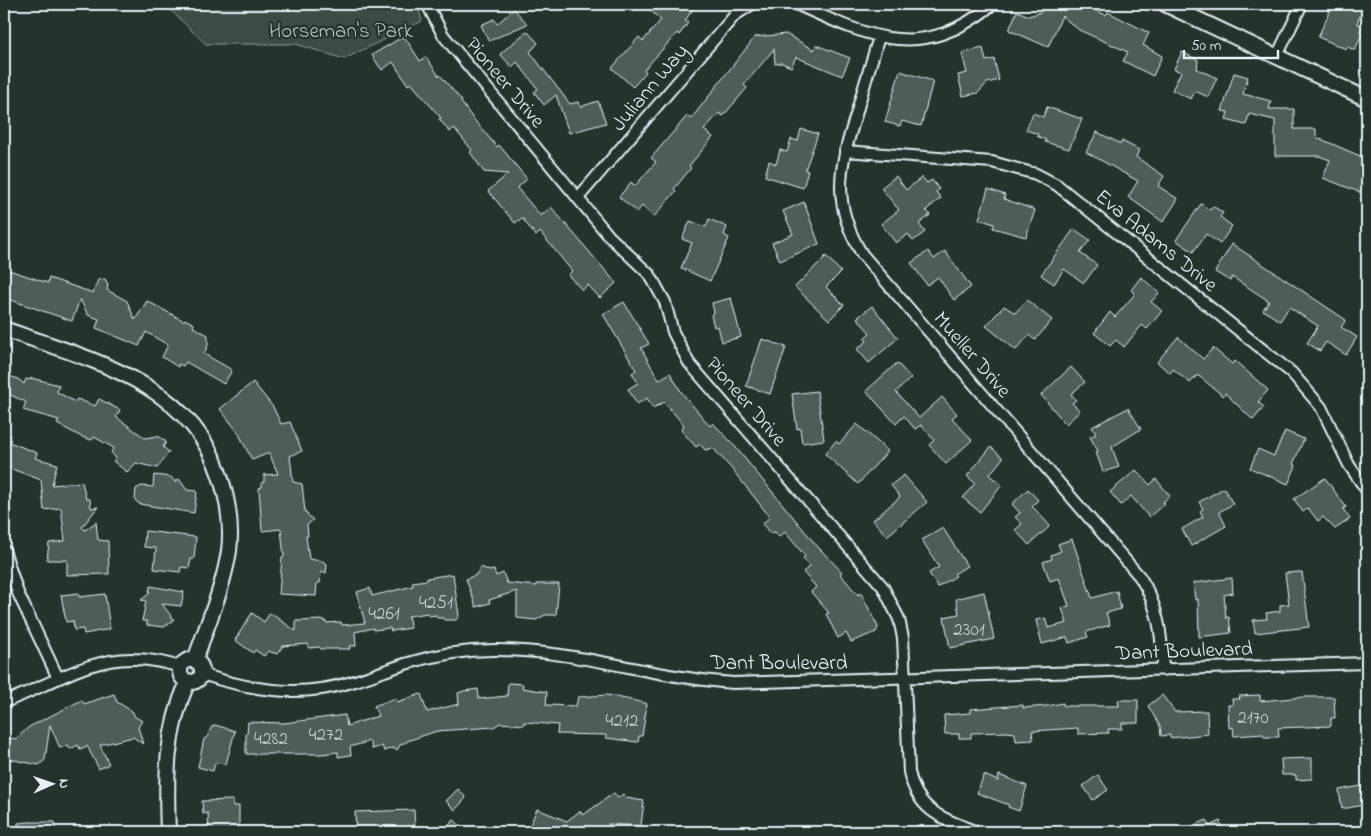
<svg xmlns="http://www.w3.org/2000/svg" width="1371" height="836" font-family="'Indie Flower',sans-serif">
<rect width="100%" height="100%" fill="#26332d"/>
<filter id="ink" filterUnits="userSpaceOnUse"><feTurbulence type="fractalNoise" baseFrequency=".02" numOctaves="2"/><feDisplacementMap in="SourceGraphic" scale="10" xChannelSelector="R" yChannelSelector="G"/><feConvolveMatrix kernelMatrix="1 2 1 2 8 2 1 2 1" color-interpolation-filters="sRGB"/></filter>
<g filter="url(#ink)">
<path fill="#3e4b47" stroke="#939ea0" d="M164,4H417L422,21L344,59L296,44H206Z"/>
<path fill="#505c59" stroke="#e8f1f8" d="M643,4H696L685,21L688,23L679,35L677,33L644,70L646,72L633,87L612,68L639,37L643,41L661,20Z
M1045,4H1080L1106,15L1108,12L1149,33L1143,45L1162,56L1153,76L1123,61L1128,52L1079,30L1062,16L1048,47L1009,30L1017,11L1029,16L1041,12Z
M1333,4H1365L1357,23L1363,26L1360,31L1363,32L1355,50L1347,47L1346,49L1318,37Z
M514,9L527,24L489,41L481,25L494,19L497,24Z
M527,31L538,43L530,52L570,104L578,102L580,107L598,101L606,123L569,133L556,95L544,105L534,92L538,89L517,62L512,67L500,54Z
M786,34L814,50L816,45L850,58L842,76L796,57L791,67L782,63L775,64L774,49L744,85L747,88L723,116L719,113L704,130L713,137L689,166L691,168L674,189L676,191L654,217L642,206L637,212L619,197L631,182L635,186L656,162L651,158L687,116L691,119L755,37Z
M404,36L420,61L426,57L439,76L440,75L462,101L461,102L471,116L497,147L499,145L527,179L517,188L541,216L551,207L616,283L600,298L588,285L582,290L568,275L572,271L540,232L536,236L522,218L515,223L488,191L508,174L484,172L470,152L472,150L454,128L450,132L439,119L441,118L411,83L408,85L393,62L382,70L379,66L372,55Z
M983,48L986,61L994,59L999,80L987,83L978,93L963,96L958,75L967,73L962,53Z
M1182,52L1198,60L1197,69L1217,78L1208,97L1195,91L1191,99L1172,90L1181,72L1174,69Z
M900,71L933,81L921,126L902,121L900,126L885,122Z
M1234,73L1248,77L1243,94L1271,101L1269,109H1294V129H1316V137L1367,159V195L1323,178L1330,160L1319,156H1275V120L1249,114L1246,125L1226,120L1228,112L1222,111Z
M1047,107L1082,119L1069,149L1045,142L1046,140L1037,136L1038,134L1026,130L1033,113L1043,117Z
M801,129L818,134L805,170L808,171L803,188L765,176L769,161L776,164L780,150L787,152L791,139L798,141Z
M1097,132L1121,144L1122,141L1139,150L1136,157L1164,176L1158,186L1178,199L1163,222L1128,197L1138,181L1086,152Z
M896,176L906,190L922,177L927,183L932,180L939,189L936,192L941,198L926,210L930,215L919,224L925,232L913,241L908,234L896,243L881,224L899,210L881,188Z
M988,189L1005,195L1004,199L1035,210L1026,237L993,228L994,224L979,219Z
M804,202L819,244L780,261L772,243L793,234L783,211Z
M1201,204L1210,210L1213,206L1223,213L1220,217L1232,226L1220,244L1206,234L1193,252L1176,240Z
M709,219L727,227L724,235L729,238L710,281L681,268L692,243L682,239L690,221L706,227Z
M1074,229L1090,240L1080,253L1097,265L1084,283L1064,269L1054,284L1041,275Z
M1232,244L1346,320L1341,327L1357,337L1346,355L1326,342L1320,351L1307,343L1318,326L1289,307L1280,321L1263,310L1269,301L1232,277L1230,281L1215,272Z
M928,251L934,259L945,251L971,287L954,300L938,277L927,285L911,263Z
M826,256L841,272L826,287L844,305L829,320L795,287Z
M9,270L48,283L49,278L93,293L98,280L105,279L108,284L107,290L127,301L135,320L147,301L184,321L185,319L194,324L193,327L208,335V345L204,354L232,370L224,384L186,362L183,366L179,364L178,367L162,357L168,345L146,332L139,346L96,328L99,319L88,315L80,299L72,321L5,298L7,293L4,292V272L8,273Z
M1141,277L1159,293L1151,302L1162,311L1147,329L1142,325L1124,347L1116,340L1110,346L1094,333L1110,312L1115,317L1135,294L1131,290Z
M731,298L741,337L722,342L718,326L714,327L711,315L714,312L712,303Z
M1027,300L1052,320L1035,340L1029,335L1016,350L986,326L1004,306L1015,313Z
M624,302L649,344L641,348L659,380L670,373L682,393L710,426L713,423L732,443L817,546L842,572L840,574L858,595L861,593L878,627L876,632L851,642L846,633L838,638L826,614L829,613L811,592L816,587L803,572L810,566L803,558L805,556L785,532L779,537L775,532L770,533L764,526L762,524L770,517L731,468L713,448L705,450L700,444L696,447L681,430L684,425L664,402L653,408L647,398L637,404L628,389L638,383L632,373L636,370L603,314Z
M872,306L898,338L869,363L857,349L867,341L864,338L870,333L857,318Z
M1178,337L1203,359L1213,348L1232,364L1235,361L1268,390L1258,402L1264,407L1253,420L1225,393L1223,396L1199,376H1196L1190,383L1173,369L1170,373L1157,362Z
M762,339L786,347L770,394L746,386Z
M897,363L911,378L896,392L919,418L942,397L957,414L952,418L972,440L946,464L929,445L934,440L921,425L915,429L904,416L896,424L866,391Z
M1071,367L1085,382L1071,394L1076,400L1072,403L1080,411L1066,424L1041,395Z
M4,374L18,379L24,384L26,379L30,380L31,378L59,385L57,392L75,402L77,399L95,406L99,399L120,410L116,417L145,438L158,436L164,440L166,442L163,447L169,452L157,468L136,463L127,472L113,461L116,458L111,452L114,448L94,437L92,440L82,437L57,424L59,420L23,410L26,402L4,392Z
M253,382L273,407L281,424L290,422L302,451L290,456L293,482L302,484L305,512L313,520L307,525L308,536H306L309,559L322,561L327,564L326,573L321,572L320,583H317L316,596L279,594L282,557H284L281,529L262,531L259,488L262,487V482H264V475L278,474L269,453L252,460L238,432L220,409Z
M817,391L824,440L802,443L800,428L797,429L792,394Z
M1128,408L1141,429L1112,447L1119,467L1103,472L1096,452L1098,451L1090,437L1096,434L1092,427Z
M857,424L888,451L858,484L825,454L836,441L839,444Z
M1285,431L1304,439L1293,464L1296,466L1288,484L1250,468L1258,449L1274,456Z
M4,440L37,453L35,458L57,464L52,485L82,482L86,499H90L91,508L98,507L82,527L85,530L96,522L98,540L108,541L109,574L67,575V560H47L49,543L65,541L61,508L44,510L41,480L4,466Z
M991,447L1003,458L989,475L1002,485L980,512L963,498L975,483L967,476Z
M1136,470L1150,485L1156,479L1170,496L1163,502L1165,503L1149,517L1131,496L1121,505L1110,492Z
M154,475L171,477L175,482L179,479L187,490L197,491L194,513L139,504L135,500L136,489L141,486L153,487Z
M904,475L927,502L887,536L873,520L900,497L891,485Z
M1325,478L1346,507L1343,509L1350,519L1335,529L1323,517L1318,521L1308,508L1303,512L1294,499Z
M1224,488L1233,504L1219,512L1226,526L1191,546L1182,529L1203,517L1200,511L1203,509L1199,502Z
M1028,489L1038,500L1032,506L1050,526L1029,545L1015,530L1022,524L1015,517L1020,513L1012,504Z
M943,528L967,566L954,574L956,576L938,587L929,573L939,567L922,540Z
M145,531L196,537L194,559H191L189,568L181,567L180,572L154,569L156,548L144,547Z
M1072,539L1092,598L1117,591L1121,609L1106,613L1110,625L1086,632L1088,637L1069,643L1067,637L1042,644L1036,620L1045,618L1048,628L1067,623L1062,608L1069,606L1059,578L1050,581L1043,562L1052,559L1051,555L1061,551L1058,544Z
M481,567L490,571L494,570L496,576L503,573L507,583L536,586V584H559L556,615H545L536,620L517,618V591L489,600L490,603L476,607L466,579L476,575Z
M1302,572L1309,627L1255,633L1253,620L1267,619L1266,613L1280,611V605L1289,604L1285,573Z
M453,574L459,616L456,620H444V618H437L436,615L429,616L428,613L408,616L411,628L391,631L390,628L374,630L373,628L355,632L356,646H349L350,649H321L319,647L309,648L308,644L283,646L277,654L268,651L264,656L255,650L253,653L235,640L252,613L264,622L270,613L296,631V621L325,620L326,623L341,622L342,625L365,623L357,592L370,588L372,596L413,586L412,582L427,580V578Z
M1232,578L1233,593L1224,595L1226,618L1229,617L1231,633L1199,637L1198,599L1195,600L1193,583Z
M150,586L184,592L181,606L162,604L174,620L164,627L147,625V621H142L146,601L141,600L149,594Z
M984,592L994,639L950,648L944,617L959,614L956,599Z
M79,593V597L105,594L110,629L84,634L83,629L74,630L73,621L66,622L61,595Z
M508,683L523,684L522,688L547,692L546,705L576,706L578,697L607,695L645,703L647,704L642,736H639L638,742L606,738V735L557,734L558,725L524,722V725L500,723L494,727L437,731L410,740L400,745L397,750L392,748L384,751L382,746L372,749L370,741L350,747L351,755L338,757V752L322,754H246V734H247L248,722L284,723L345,715L347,726L378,716L374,706L396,698L397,702L421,694L427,712L459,704L458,693L464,691L478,689L479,699L507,696Z
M114,694L117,702L133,712L134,716L142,721L138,727L143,744L133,737L100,745L109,764L99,769L87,746L80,749L78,745L70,749L68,745L60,748L50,725L45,760L39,765L4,758V737L16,739L29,727L82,700L84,704Z
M1162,695L1175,712L1207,711L1208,734L1170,738V735L1161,736L1160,726L1148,706Z
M1260,695V701L1304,697H1334L1335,718H1331V726L1278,728L1279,737H1264L1263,734L1234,736L1233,727L1229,728L1228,705H1233L1232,699H1240L1239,696Z
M1118,700H1138V723H1122V729H1108L1109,733L1078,734V728L1032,731L1033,740L1016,741L1015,733L1007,732L971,733V738H959V734H945L944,715L970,713V709L1023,705V708L1047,706L1063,703L1064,706H1119Z
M215,725L235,731L226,764L215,763L213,771L198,767L204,739L208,737L211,728Z
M1312,758V779L1296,780V775H1282L1281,759Z
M984,775L998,781L999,775L1027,786L1019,811L1008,807L1009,805L977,793Z
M1098,775L1108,790L1093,800L1083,786Z
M1361,786V788L1367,787V800H1363L1364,805L1342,809L1339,790Z
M458,789L466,798L455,810L446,801Z
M614,793L618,798L623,794L626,798L644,801L641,826L608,824L614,832H533L535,827L530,825L537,809L567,821L580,811L583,815Z
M233,800V806H239V832H209L208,813L203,814L202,801Z
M414,810L415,832H356L355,812Z
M454,820L467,832H442Z
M1207,820L1209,826L1220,821L1224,832H1177Z
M30,822H55L56,832H18V823Z"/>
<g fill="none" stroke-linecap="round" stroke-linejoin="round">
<g stroke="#e8f1f8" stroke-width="14">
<path id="street" d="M427,4L443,35L609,236L650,275L665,302L673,332L689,363L883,587L899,619L903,638L909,772C918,812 942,818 977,832
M796,4C871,38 922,63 993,4
M879,37C871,63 863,89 856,115C839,168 831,203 862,254L1140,577C1159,607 1162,635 1163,670
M1277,56L1302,4
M845,151L992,162L1036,174L1057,185L1292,373L1321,407L1349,465L1367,491
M578,198L735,15L752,4
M4,550L18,593L58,678
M202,674C240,687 281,695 321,689C350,685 377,673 405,664C434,655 464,650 494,650C575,649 653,678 734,683L1367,663
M4,702C47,687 88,657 135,659C151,659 166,663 181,667"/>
</g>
<g stroke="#e8f1f8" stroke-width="18">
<path id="secondary" d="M1165,4L1367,99
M4,329C87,359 190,381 220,476C228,500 232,526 229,551C223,589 207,625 195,660
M180 671a11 11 0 1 1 22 0a11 11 0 1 1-22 0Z
M168,832C166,777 165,733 188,681"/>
</g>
<use href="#street" stroke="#26332d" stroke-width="10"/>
<use href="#secondary" stroke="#26332d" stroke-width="14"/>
</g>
</g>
<g text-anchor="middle" stroke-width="4.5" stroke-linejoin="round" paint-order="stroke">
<g font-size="19" fill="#c2ccd0">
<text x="436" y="608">4251</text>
<text x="384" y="619">4261</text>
<text x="969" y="635">2301</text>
<text x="1253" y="723">2170</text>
<text x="622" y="726">4212</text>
<text x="326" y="740">4272</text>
<text x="271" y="744">4282</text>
</g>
<g font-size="21" fill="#b5bfc3" stroke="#26332d">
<text x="341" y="37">Horseman's Park</text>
</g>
<g font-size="21" fill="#e8f1f8" stroke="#26332d">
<text transform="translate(506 82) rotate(50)" y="7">Pioneer Drive</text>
<text transform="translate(649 87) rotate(-50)" y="7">Juliann Way</text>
<text transform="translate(1157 240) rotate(39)" y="7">Eva Adams Drive</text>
<text transform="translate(973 354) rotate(49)" y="7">Mueller Drive</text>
<text transform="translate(747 401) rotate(49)" y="7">Pioneer Drive</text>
<text transform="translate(1184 650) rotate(-2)" y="7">Dant Boulevard</text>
<text x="779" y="669">Dant Boulevard</text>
</g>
</g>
<rect width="1371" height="836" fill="none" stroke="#26332d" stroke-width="20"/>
<rect x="10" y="10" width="1351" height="816" fill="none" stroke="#e8f1f8" stroke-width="2" filter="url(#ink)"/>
<g transform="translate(52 784) rotate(88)" stroke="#26332d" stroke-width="4" paint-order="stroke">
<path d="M0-4L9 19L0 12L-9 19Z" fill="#e8f1f8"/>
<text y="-8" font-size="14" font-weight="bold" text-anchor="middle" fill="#e8f1f8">N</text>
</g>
<path d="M1184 50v8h94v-8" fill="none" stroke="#e8f1f8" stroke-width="2.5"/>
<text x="1191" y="50" font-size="15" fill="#e8f1f8" stroke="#26332d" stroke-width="4" paint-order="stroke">50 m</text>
</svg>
